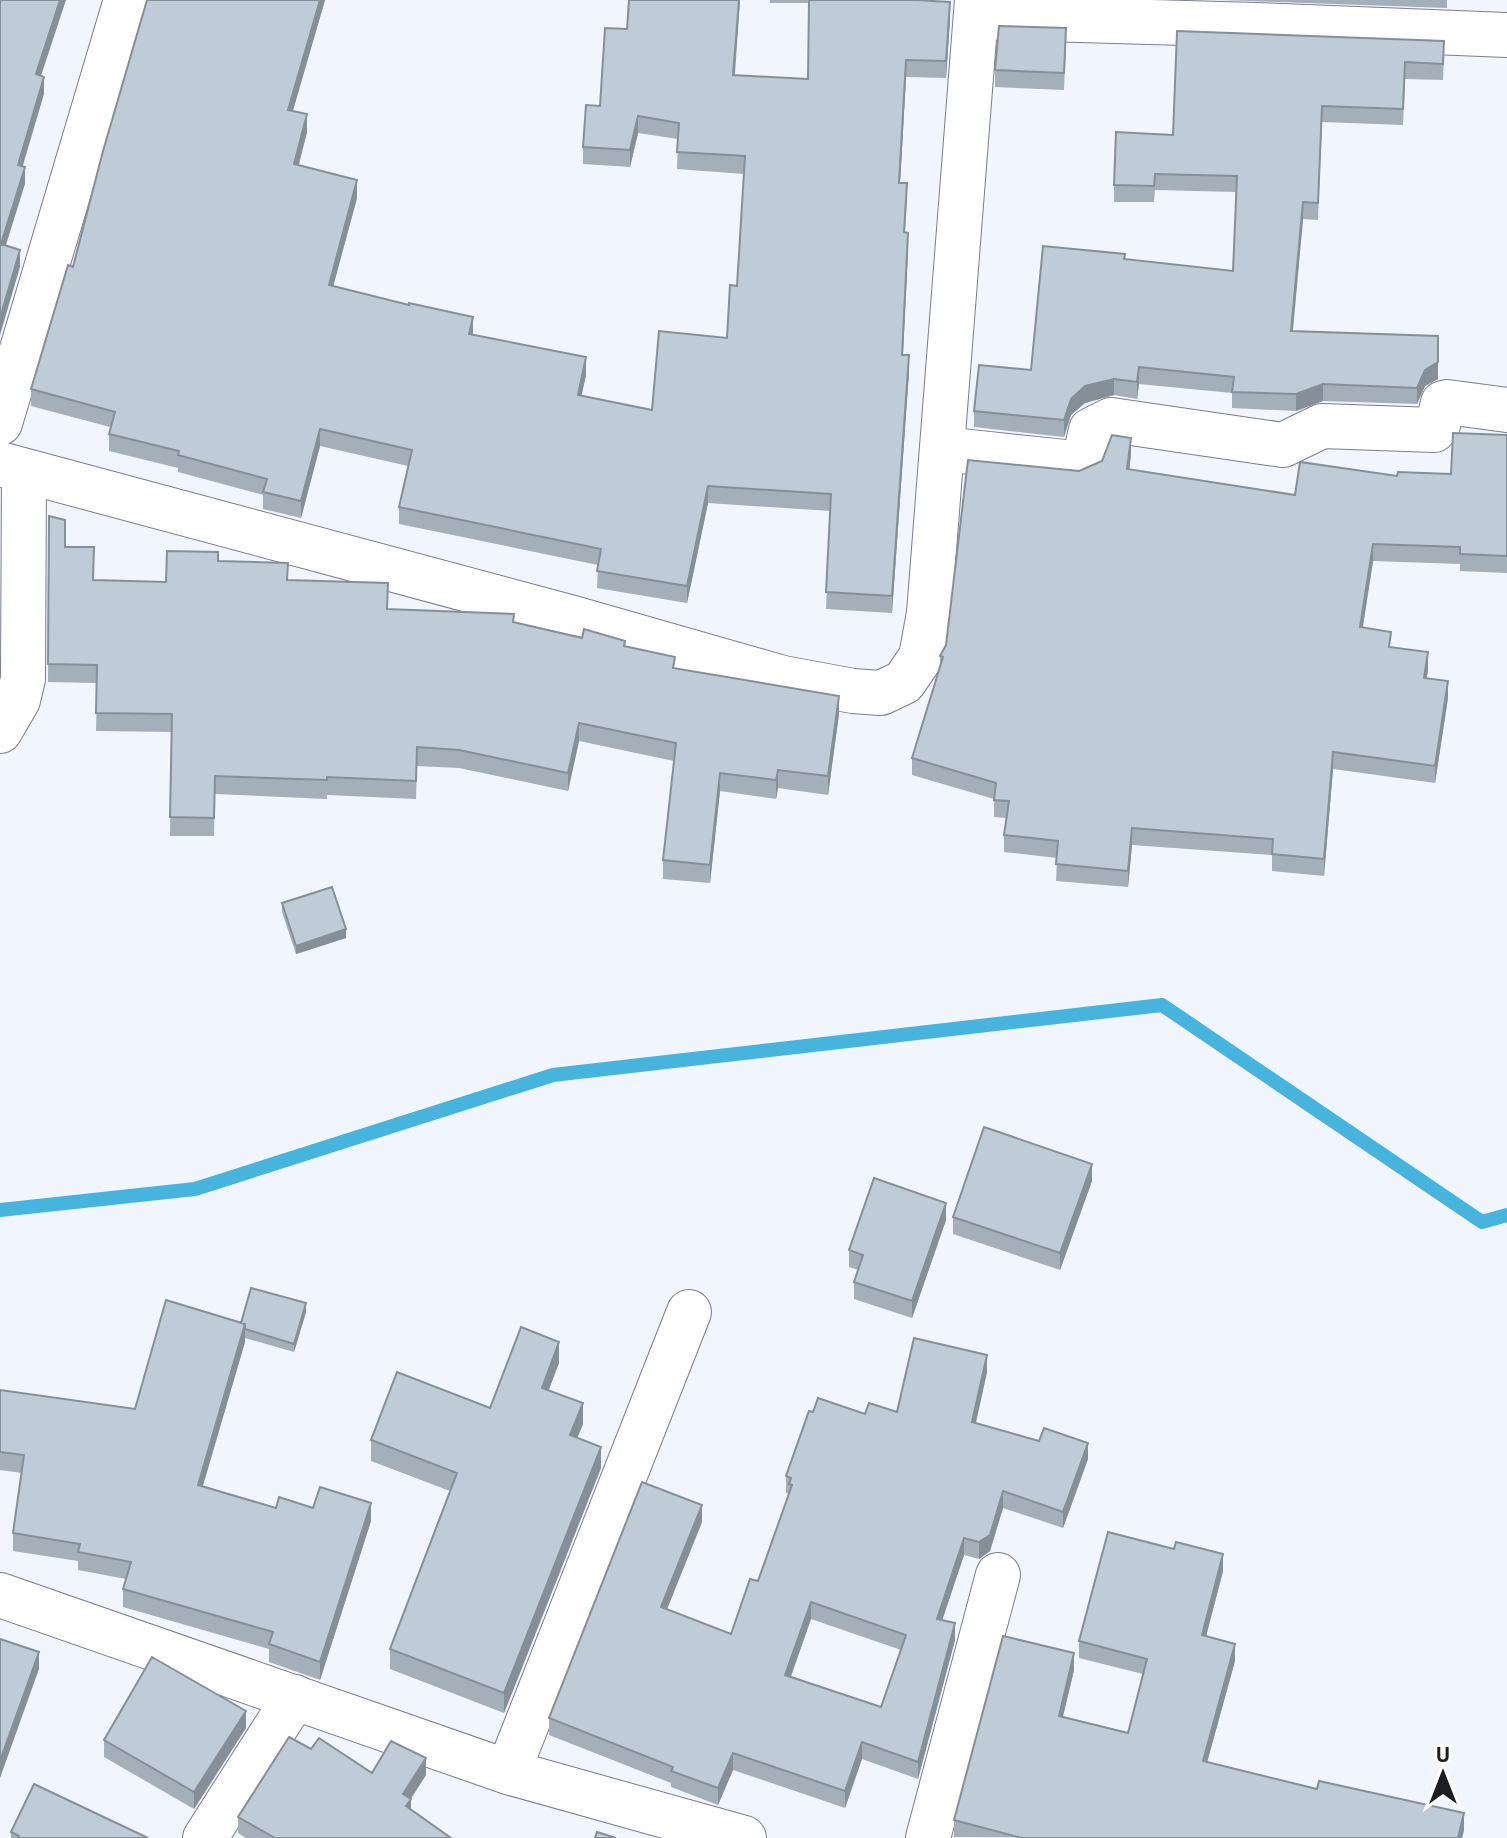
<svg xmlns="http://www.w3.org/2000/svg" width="1507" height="1838" font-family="'Titillium Web',sans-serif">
<rect width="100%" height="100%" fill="#f1f5fe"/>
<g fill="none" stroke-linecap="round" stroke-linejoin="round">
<path stroke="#47b4dd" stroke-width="14" d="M0,1210L195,1189L553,1075L1162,1005L1482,1222L1507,1215"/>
<g stroke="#797e8c" stroke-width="46">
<path id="street" d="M976,17L1256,25L1507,35
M0,423L126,0
M943,449L1074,463L1084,461L1091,430L1111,420L1283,445L1322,426L1434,430L1438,425L1443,403L1447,402L1507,410
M0,731L18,700L23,679L24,471
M0,1595L508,1772L744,1838
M508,1772L689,1312
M205,1838L295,1697
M928,1838L998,1575"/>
</g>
<g stroke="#797e8c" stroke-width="46">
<path id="secondary" d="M0,464L573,618L783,678L853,691L881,693L904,682L921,657L929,613L977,0"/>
</g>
<use href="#street" stroke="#fff" stroke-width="44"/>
<use href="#secondary" stroke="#fff" stroke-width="44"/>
</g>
<path fill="#a4afba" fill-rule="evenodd" d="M147,0H325L293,111L307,132L299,165L357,198L333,286L586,375L581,396L652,410L727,338L737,286L744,174L677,169L678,139L638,133L630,167L583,164V147L600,106L627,29L629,0H740L735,75L808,79L809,3H770V0H916L950,19L946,78L906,77L900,183L907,200L905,232L908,250L903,355L909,372L892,613L826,609L830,511L708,503L687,603L597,588L598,565L399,524V507L408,466L320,446L301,518L263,509V495L178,472V468L109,451V434L110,427L31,406V389L73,267Z
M1220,0H1447V8Z
M1177,31L1444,58L1443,80L1405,79L1403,125L1322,122L1318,220L1303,219L1293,331L1438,379L1425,386L1417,404L1323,401L1296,411L1232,408V393L1139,384L1137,399L1114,395L1085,403L1071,415L1064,437L974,427V411L1031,370L1125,259L1233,271L1236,192L1155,190L1154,202H1114V185L1173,135Z
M1066,45L1064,90L995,87V70Z
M1507,435V573L1460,571V564L1373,561L1363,627L1391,647L1428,669L1427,678L1448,698L1435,783L1333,769L1324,876L1272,871V855L1132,845L1128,887L1056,881L1057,858L1004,852V835L1006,818L994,817V799L912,775V758L940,666V656L1079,471L1131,455L1129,470L1295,495L1397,476L1451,474Z
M49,516L65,547L94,580L166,582L218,561L388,609L514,622L625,646L675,669L839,714L828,795L778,788L776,799L720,791L710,883L663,879V860L674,761L579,741L568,791L459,768L417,766L416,799L327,795V799L215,794L214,836H170L171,732L96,731L97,683L48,682Z
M282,903L346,938L296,954L282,912Z
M1092,1181L1060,1270L953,1234V1217Z
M946,1220L912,1318L854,1299V1282L858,1270L849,1267V1250Z
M306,1312L294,1352L245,1338V1342L202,1487L276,1508H313L371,1521L320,1680L269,1662V1649L123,1607V1589L126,1579L78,1570V1561L13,1551V1533L22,1473L0,1470V1390L135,1409L241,1323Z
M559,1363L548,1390L583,1424L577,1438L601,1468L504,1713L390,1669V1649L450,1491L371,1461V1440L490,1408Z
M987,1372L976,1423L1088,1459L1063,1528L1003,1508L990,1551L979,1559L964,1555L942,1620L955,1640L918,1779L862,1759L845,1808L733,1770L718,1805L671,1787V1783L549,1735V1718L702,1522L667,1609L731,1634L758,1581L789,1494L786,1493V1476L813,1412L865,1414L897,1412ZM811,1619L901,1650L881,1707L791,1677Z
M1223,1571L1206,1636L1235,1661L1207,1762L1464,1830L1462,1838L954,1837V1820L1074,1670L1063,1717L1128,1733L1143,1674L1079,1658V1641Z
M246,1728L194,1809L104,1757V1740Z
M311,1749L372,1773L426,1775L411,1799V1810L451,1838H246L238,1833V1817Z
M11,1832L148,1838H11Z"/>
<path fill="#868f97" d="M60,0H66L36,91V74Z
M320,0H325L288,127V110Z
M739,0H740L733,92V75Z
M950,2V19L946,78V61Z
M906,60V77L899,200V183Z
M44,77V94L18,182V165Z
M307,114V132L294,181V164Z
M638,116V133L630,167V150Z
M25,167V184L1,261V244Z
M357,180V198L329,302V285Z
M1303,202V219L1291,348V331Z
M908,233V250L902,372V355Z
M20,250V267L0,335V318Z
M473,317V334L469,351V334Z
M1438,336V379L1425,386L1417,404V388Z
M909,355V372L892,613V596Z
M586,357V375L578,412V395Z
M1139,367V384L1137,399V382Z
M1114,379V395L1085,403L1071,415L1064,437V420L1071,399L1085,386Z
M1323,384V401L1296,411V394Z
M320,429V446L301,518V501Z
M1131,438V455L1127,486V469Z
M708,486V503L687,603V586Z
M1373,544V561L1360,644V627Z
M1428,652V669L1424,695V678Z
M1448,681V698L1435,783V766Z
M839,696V714L828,795V776Z
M579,723V741L568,791V773Z
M1333,752V769L1324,876V859Z
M778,770V788L776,799V780Z
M720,773V791L710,883V865Z
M1132,828V845L1128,887V871Z
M346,929V938L296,954V946Z
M1092,1164V1181L1060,1270V1253Z
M946,1203V1220L912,1318V1301Z
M306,1303V1312L294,1352V1344Z
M245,1324V1342L198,1503V1485Z
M559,1342V1363L542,1408V1388Z
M987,1355V1372L972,1439V1422Z
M583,1403V1424L570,1456V1435Z
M1088,1443V1459L1063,1528V1512Z
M601,1447V1468L504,1713V1693Z
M1003,1491V1508L990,1551L979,1559V1542Z
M371,1503V1521L320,1680V1662Z
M702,1505V1522L661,1624V1607Z
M964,1538V1555L937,1636V1619Z
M1223,1554V1571L1202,1652V1635Z
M811,1602V1619L785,1692V1675Z
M955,1623V1640L918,1779V1762Z
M1235,1644V1661L1203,1777V1761Z
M39,1652V1669L0,1778V1761Z
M1074,1653V1670L1059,1732V1716Z
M246,1711V1728L194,1809V1792Z
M862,1742V1759L845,1808V1791Z
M733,1753V1770L718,1805V1788Z
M426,1758V1775L407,1804L411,1799V1816L406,1823L403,1794Z
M1464,1813V1830L1462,1838H1458Z"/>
<path fill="#bfccd8" stroke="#868f97" stroke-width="2" fill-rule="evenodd" d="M0,0H60L36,74L44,77L18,165L25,167L1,244L20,250L0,318Z
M147,0H320L288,110L307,114L294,164L357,180L329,285L409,305V303L473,317L469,334L586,357L578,395L652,410L659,331L727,338L730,285L737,286L745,156L677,152L679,123L638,116L630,150L583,147L586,105L600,106L605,28L627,29L629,0H739L733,75L808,79L809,0H916L950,2L946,61L906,60L899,183H907L904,232L908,233L902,355H909L892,596L826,592L831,494L708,486L687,586L597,571L601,549L399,507L412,450L320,429L301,501L263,492L267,479L178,455L179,451L109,434L115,412L31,389L68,265L73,267L103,151Z
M999,26L1066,28L1064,73L995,70Z
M1177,31L1444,41L1443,64L1405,62L1403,109L1322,106L1318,203L1303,202L1291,331L1438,336V362L1425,370L1417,388L1323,384L1296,394L1232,392L1234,377L1139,367L1137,382L1114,379L1085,386L1071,399L1064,420L974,411L979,365L1031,370L1043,246L1125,254L1124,259L1233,271L1237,176L1155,174L1154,186L1114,185L1116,132L1173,135Z
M1453,433L1507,435V556L1460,554V547L1373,544L1360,627L1391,632L1389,647L1428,652L1424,678L1448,681L1435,766L1333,752L1324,859L1272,854L1273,839L1132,828L1128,871L1056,864L1058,841L1004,835L1009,801L994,800L996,783L912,758L943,657L940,656L946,645L968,460L1079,471L1102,461L1112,435L1131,438L1127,469L1295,495L1300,462L1397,476L1398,472L1451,474Z
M49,516L65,520V547H94L93,580L166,582L167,551L218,552V561L288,563L287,580L388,583L387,609L514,614L513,622L582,638L584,629L625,641L624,646L675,657L673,668L839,696L828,776L778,770L776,780L720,773L710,865L663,860L676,743L579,723L568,773L459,750L417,747L416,781L327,777V780L215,776L214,818L170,817L172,714L96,713L97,665L48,664Z
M332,887L346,929L296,946L282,903Z
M984,1127L1092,1164L1060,1253L953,1217Z
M874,1178L946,1203L912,1301L854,1282L863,1255L849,1250Z
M251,1288L306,1303L294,1344L245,1329V1324L241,1323Z
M166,1300L245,1324L198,1485L276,1508L279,1497L313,1508L320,1487L371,1503L320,1662L269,1644L273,1632L123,1589L131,1562L78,1552L80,1544L13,1533L24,1455L0,1452V1390L135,1409Z
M521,1327L559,1342L542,1388L583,1403L570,1435L601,1447L504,1693L390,1649L457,1473L371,1440L397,1372L490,1408Z
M914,1338L987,1355L972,1422L1039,1441L1044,1428L1088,1443L1063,1512L1003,1491L990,1535L979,1542L964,1538L937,1619L955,1623L918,1762L862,1742L845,1791L733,1753L718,1788L671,1771L673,1767L549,1718L642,1482L702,1505L661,1607L731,1634L750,1579L758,1581L792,1485L789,1484L791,1478L786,1476L809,1411L813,1412L818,1398L865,1414L869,1403L897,1412ZM811,1602L906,1635L881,1707L785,1675Z
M1108,1532L1174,1549L1176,1542L1223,1554L1202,1635L1235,1644L1203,1761L1317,1789L1319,1781L1464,1813L1458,1838H1022L954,1820L1003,1636L1074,1653L1059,1716L1128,1733L1147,1659L1079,1641Z
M0,1639L39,1652L0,1761Z
M152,1657L246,1711L194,1792L104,1740Z
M289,1737L311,1749L319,1738L372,1773L391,1741L426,1758L403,1794L411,1799L406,1806L451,1838H275L238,1817Z
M34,1784L148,1838H18L19,1836L11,1832Z
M597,1832L616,1838H595Z"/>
<g transform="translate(1443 1774)" stroke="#ffffff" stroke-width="6" paint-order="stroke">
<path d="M0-6L14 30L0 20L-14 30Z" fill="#1c1e24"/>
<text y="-12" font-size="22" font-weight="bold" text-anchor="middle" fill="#1c1e24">U</text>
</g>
</svg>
